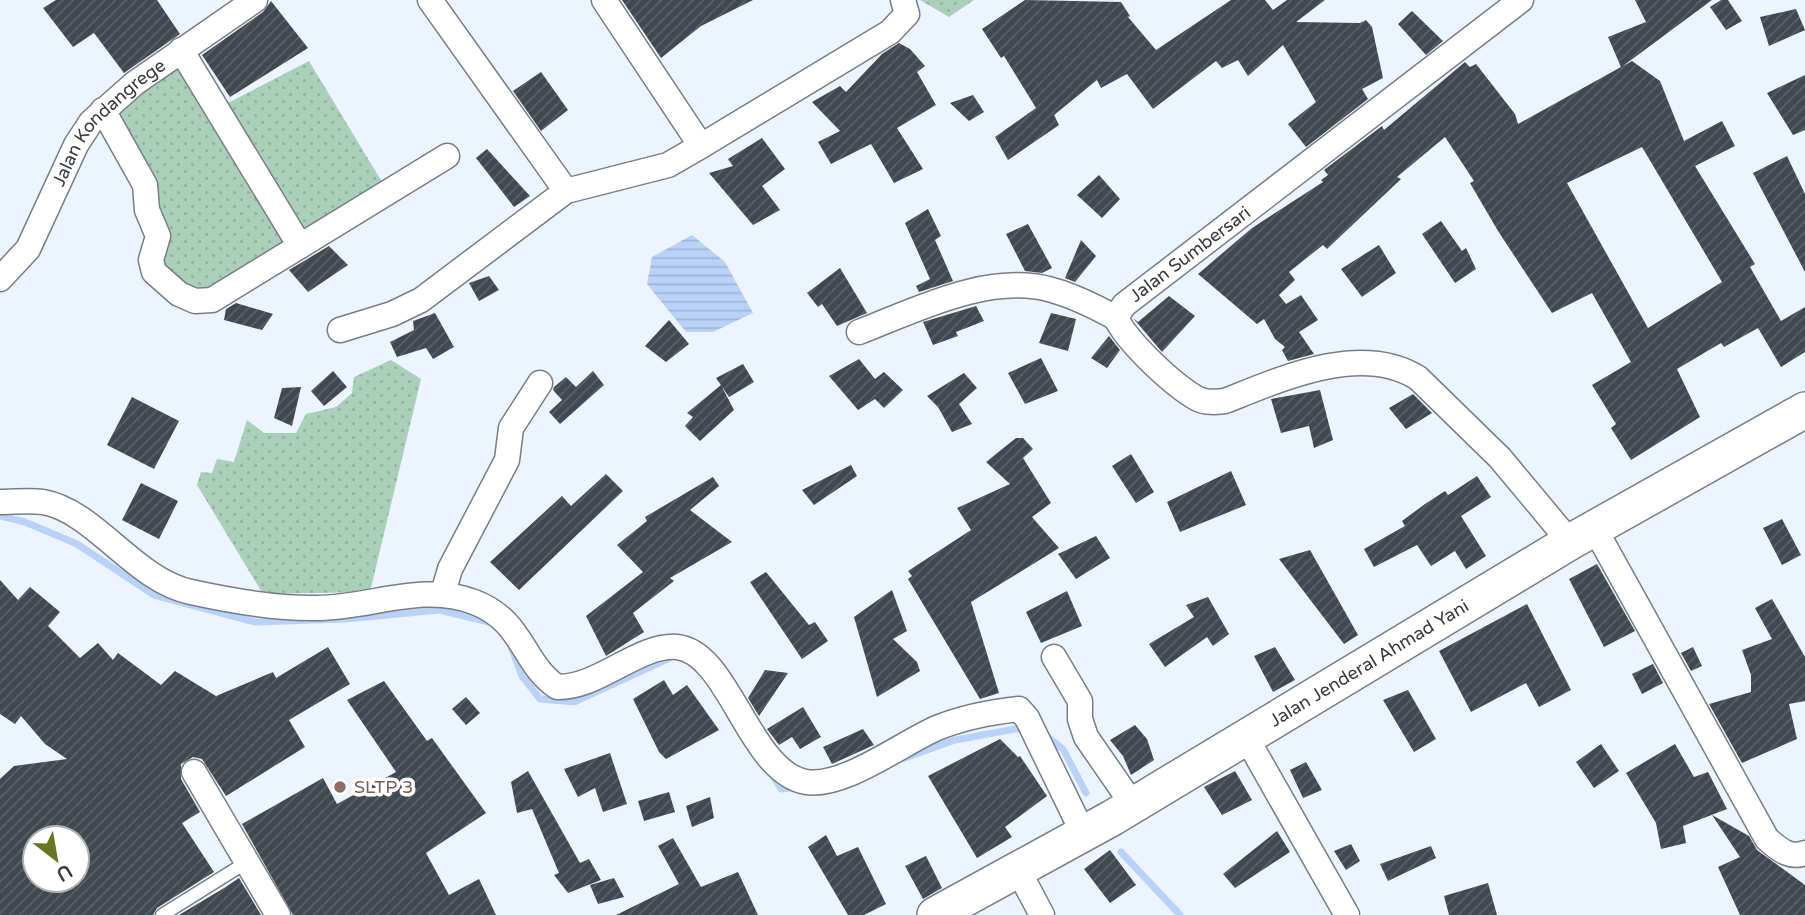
<svg xmlns="http://www.w3.org/2000/svg" width="1805" height="915" font-family="'Varela Round',sans-serif">
<defs>
<pattern id="grass-dots" width="8" height="8" patternUnits="userSpaceOnUse" patternTransform="scale(1.75)"><rect width="8" height="8" fill="#aad0ba"/><path d="M2 2h.1M6 6h.1" fill="none" stroke="#93b3a1" stroke-width="1.8" stroke-linecap="round"/></pattern>
<pattern id="water-rules" width="6" height="5" patternUnits="userSpaceOnUse" patternTransform="scale(1.75)"><rect width="6" height="5" fill="#bad2f7"/><path d="M0 2.5h6" fill="none" stroke="#a0b5d5"/></pattern>
<pattern id="building-hatch" width="6" height="6" patternUnits="userSpaceOnUse" patternTransform="scale(1.75)"><rect width="6" height="6" fill="#414850"/><path d="M-1 1l2-2M0 6l6-6M5 7l2-2" fill="none" stroke="#5b6167"/></pattern>
</defs>
<rect width="100%" height="100%" fill="#ecf4ff"/>
<path fill="url(#grass-dots)" d="M920,0H974L949,17Z
M184,60L224,105L309,61L382,182L207,289L182,284L163,263L167,227L114,114Z
M391,360L421,379L370,592L263,594L197,485L201,472L212,473L217,459L234,462L247,420L264,433H296L306,414L336,407L352,393L354,377Z"/>
<path fill="url(#water-rules)" d="M692,235L725,262L753,313L713,332H686L647,284L652,257Z"/>
<g fill="none" stroke-linecap="round" stroke-linejoin="round">
<path stroke="#bad2f7" stroke-width="7" d="M0,516L25,522L77,544L154,595L255,622L346,619L439,610L493,623
M512,649L522,676L540,699L574,702L674,656
M1045,735L1063,749L1086,793
M902,759L955,740L1026,727
M772,774L781,789L797,787
M1121,852L1180,915"/>
</g>
<path fill="url(#building-hatch)" fill-rule="evenodd" d="M56,0H157L180,34L124,73L94,33L73,47L43,8Z
M622,0H753L701,26L661,58Z
M1025,0L1121,2L1130,16L1128,17L1156,50L1231,0H1265L1273,10L1287,0H1325L1296,22L1360,23L1366,20L1372,27L1383,78L1362,89L1368,99L1306,147L1288,124L1316,102L1283,45L1248,76L1238,60L1222,68L1216,61L1153,109L1127,74L1101,88L1097,80L1054,115L1059,125L1008,160L995,137L1036,108L1004,56L1001,58L982,29Z
M1635,0H1712L1623,66L1632,61L1660,81L1684,141L1722,121L1735,146L1695,166L1755,264L1750,267L1781,321L1805,307V352L1781,367L1758,328L1724,347L1721,343L1677,369L1700,417L1631,460L1611,428L1616,424L1592,385L1631,362L1592,293L1552,313L1498,231L1470,183L1474,181L1445,137L1397,177L1401,179L1327,249L1323,245L1289,272L1295,280L1279,295L1286,304L1301,295L1318,320L1299,332L1314,354L1288,361L1282,350L1285,347L1275,339L1264,319L1257,324L1198,274L1252,228L1323,182L1321,180L1328,175L1324,170L1382,126L1384,130L1465,62L1470,67L1476,64L1515,114L1518,124L1621,67L1608,37L1646,22ZM1642,147L1722,282L1648,328L1567,183Z
M1721,0H1728L1742,21L1726,30L1710,7Z
M271,1L308,48L230,97L202,55L263,12Z
M1796,9L1805,30L1769,46L1760,17Z
M1412,11L1443,41L1426,55L1398,24Z
M899,43L910,49L925,66L917,72L936,105L897,128L923,169L894,183L871,144L831,164L818,142L840,131L812,102L840,86L846,92L882,54Z
M541,72L568,110L541,131L513,91Z
M1805,75V130L1793,135L1767,93Z
M973,95L984,112L969,121L950,103Z
M762,138L785,169L762,186L780,210L753,225L709,173L733,166L728,159Z
M487,149L530,196L514,207L476,158Z
M1787,156L1805,194V272L1753,173Z
M1099,175L1120,199L1102,218L1077,195Z
M928,209L941,236L935,240L953,281L919,292L916,286L930,279L905,223Z
M1441,221L1462,251L1466,248L1476,269L1455,283L1422,234Z
M1028,224L1052,268L1042,273L1025,271L1006,234Z
M1081,240L1096,256L1075,282L1065,278Z
M1379,245L1396,273L1362,297L1341,269Z
M329,246L348,265L308,292L289,270Z
M840,268L867,313L837,326L822,304L818,307L807,293Z
M489,276L499,290L479,301L469,283Z
M1169,296L1195,316L1162,352L1133,318L1138,322Z
M236,303L273,314L262,330L224,320L226,309Z
M976,306L984,321L956,332L958,336L933,345L923,322Z
M435,313L454,347L433,359L426,348L397,357L390,342L414,330L413,321Z
M1051,313L1076,319L1068,351L1039,343Z
M669,320L689,344L666,362L645,346Z
M1109,336L1120,350L1107,368L1091,358Z
M1041,358L1058,391L1025,404L1008,373Z
M859,359L875,379L884,372L903,390L884,408L875,399L858,410L829,376Z
M743,364L754,382L729,397L716,378Z
M333,371L347,387L324,406L311,391Z
M593,371L604,385L560,424L549,412L562,400L553,390L554,387L566,377L576,387Z
M964,373L977,388L959,404L972,424L952,432L938,407L927,396Z
M721,385L734,410L700,441L685,426L693,417L687,413Z
M301,387L292,426L274,418L282,388Z
M1320,390L1333,440L1314,448L1309,426L1281,433L1271,399Z
M1413,394L1432,413L1406,429L1389,408Z
M132,397L179,421L154,469L107,445Z
M1016,438H1023L1033,449L1023,458L1051,503L1032,517L1059,548L971,602L999,693L980,699L908,579L912,576L908,571L971,530L957,508L1010,484L986,462Z
M1131,454L1154,492L1136,503L1112,466Z
M851,465L857,476L814,505L802,490Z
M1231,471L1246,505L1180,532L1167,502Z
M606,474L623,491L519,590L490,562L562,496L571,506Z
M1477,476L1491,497L1461,516L1486,556L1466,569L1455,551L1431,566L1417,545L1374,567L1364,549L1405,526L1402,521L1425,504L1445,491L1448,495Z
M713,477L719,486L690,510L732,542L670,578L674,581L633,613L644,632L606,656L586,616L643,572L617,545L647,521L645,517Z
M141,483L178,501L159,539L122,520Z
M1782,519L1801,555L1782,565L1763,528Z
M1096,536L1110,558L1076,579L1058,554Z
M1310,550L1358,635L1344,644L1279,559Z
M1597,564L1635,631L1604,647L1569,579Z
M766,572L809,625L815,622L828,641L802,659L750,582Z
M0,580L18,600L30,587L60,612L48,626L80,658L98,643L113,660L118,653L161,685L175,671L216,696L273,672L276,678L328,647L350,684L289,720L305,747L226,796L202,759L193,757L181,764V779L200,812L182,823L214,872L157,908L153,915H0V779L14,766L67,759L45,744L21,716L15,724L0,714ZM35,838H77V880H35Z
M892,590L907,631L893,639L917,662L920,671L877,697L854,617Z
M1067,591L1082,626L1041,643L1026,612Z
M1208,597L1229,634L1213,646L1207,637L1165,667L1149,644L1194,617L1186,605Z
M1772,599L1805,657V701L1789,704L1797,739L1742,763L1709,704L1751,692V675L1742,650L1772,639L1755,608Z
M1527,604L1571,690L1539,707L1526,683L1471,712L1439,651Z
M1275,647L1295,680L1273,692L1254,656Z
M1693,647L1702,666L1691,671L1681,653Z
M1653,664L1663,683L1642,694L1632,674Z
M765,670L788,673L759,716L748,698Z
M664,680L673,695L687,685L719,730L666,759L659,752L633,699Z
M384,681L427,741L432,738L486,813L426,853L449,895L479,879L496,915H293L242,824L323,778L337,804L396,772L347,700Z
M1408,690L1436,739L1414,752L1383,700Z
M466,697L480,713L466,725L452,709Z
M803,707L821,737L800,749L792,737L779,745L767,729Z
M1135,725L1147,739L1154,760L1131,775L1123,756L1110,740Z
M863,729L874,745L832,764L823,747Z
M1000,739L1018,757L1020,756L1047,796L1005,827L1012,837L977,858L928,776Z
M1601,744L1619,771L1594,788L1576,762Z
M1675,744L1694,777L1708,772L1727,809L1683,826L1686,843L1661,849L1656,823L1626,773Z
M610,753L627,804L603,812L595,788L578,797L564,769Z
M1306,762L1322,790L1303,798L1290,770Z
M528,771L580,863L589,859L601,880L568,893L554,875L559,873L532,809L517,813L511,782Z
M1235,771L1252,800L1222,815L1204,787Z
M669,792L675,812L644,821L638,801Z
M710,797L714,818L692,827L686,806Z
M1712,815L1749,836L1757,850L1805,885V915H1740L1718,867L1740,857Z
M1277,831L1290,852L1235,888L1223,874Z
M826,835L837,856L858,847L886,904L864,915H848L808,847Z
M673,838L701,887L738,872L758,915H616L679,884L658,846Z
M1351,844L1360,861L1346,870L1334,851Z
M1431,846L1436,858L1388,881L1380,864Z
M1110,850L1136,885L1110,903L1084,869Z
M926,856L942,888L923,899L905,866Z
M239,878L261,915H179L224,888Z
M614,878L624,897L598,904L590,885Z
M1488,883L1497,915H1449L1444,896Z"/>
<g fill="none" stroke-linecap="round" stroke-linejoin="round">
<g stroke="#777e87" stroke-width="15">
<path id="service" d="M162,915L247,862"/>
</g>
<g stroke="#777e87" stroke-width="27">
<g id="minor">
<path d="M430,0L566,191"/>
<path d="M604,0L701,146L890,32L907,14L903,0"/>
<path d="M1521,0L1124,305L1116,318C1127,342 1174,386 1198,399C1206,403 1216,402 1225,401C1281,379 1361,342 1418,378L1500,458L1570,542"/>
<path d="M181,50L300,246"/>
<path d="M103,110L145,185L147,210L158,236L151,260L154,272L179,294L195,301L212,300L447,156"/>
<path id="s1" d="M0,279L28,249L76,145L91,122L135,83L255,0"/>
<path d="M340,330L392,314L421,300L566,191L668,165L701,146"/>
<path d="M859,332C916,310 989,272 1052,290C1074,296 1096,307 1116,318"/>
<path d="M0,502C14,502 29,500 43,502C95,511 134,580 191,592C232,601 276,609 317,608C370,608 423,582 474,602C524,621 521,662 557,687C599,688 638,644 677,647C729,652 749,772 806,782C844,788 902,743 937,728C964,717 991,712 1019,709L1027,718L1083,833"/>
<path d="M1595,529L1767,839C1779,849 1789,859 1805,853"/>
<path d="M443,593L450,569L507,460L511,428L540,383"/>
<path d="M1054,657L1080,701V719L1086,737L1133,805"/>
<path d="M1246,737L1347,915"/>
<path d="M194,772L278,915"/>
<path d="M1017,868L1042,915"/>
</g>
</g>
<g stroke="#777e87" stroke-width="38">
<g id="secondary">
<path id="s2" d="M935,915L1112,818L1570,542L1805,410"/>
</g>
</g>
<use href="#service" stroke="#fff" stroke-width="12"/>
<use href="#minor" stroke="#fff" stroke-width="24"/>
<use href="#secondary" stroke="#fff" stroke-width="35"/>
</g>
<circle fill="#8d6e63" stroke="#fff" stroke-width="2.5" cx="340" cy="787" r="7"/>
<g text-anchor="middle" stroke-width="7" stroke-linejoin="round" paint-order="stroke">
<g font-size="18" fill="#373a3e" stroke="#fff">
<text dy="6" stroke="none"><textPath href="#s1" startOffset="194">Jalan Kondangrege</textPath></text>
<text transform="translate(1190 254) rotate(-37)" y="6">Jalan Sumbersari</text>
<text dy="6" stroke="none"><textPath href="#s2" startOffset="502">Jalan Jenderal Ahmad Yani</textPath></text>
</g>
<g font-size="18" fill="#785e54" stroke="#fff" text-anchor="start">
<text x="354" y="793">SLTP 3</text>
</g>
</g>
<g transform="translate(56 859) rotate(149)"><circle r="33" fill="#ffffff" stroke="#afb0b2" stroke-width="2"/>
<path d="M0-5L12 26L0 18L-12 26Z" fill="#6b741e"/>
<text y="-10" font-size="19" font-weight="bold" text-anchor="middle" fill="#373a3e">U</text>
</g>
</svg>
